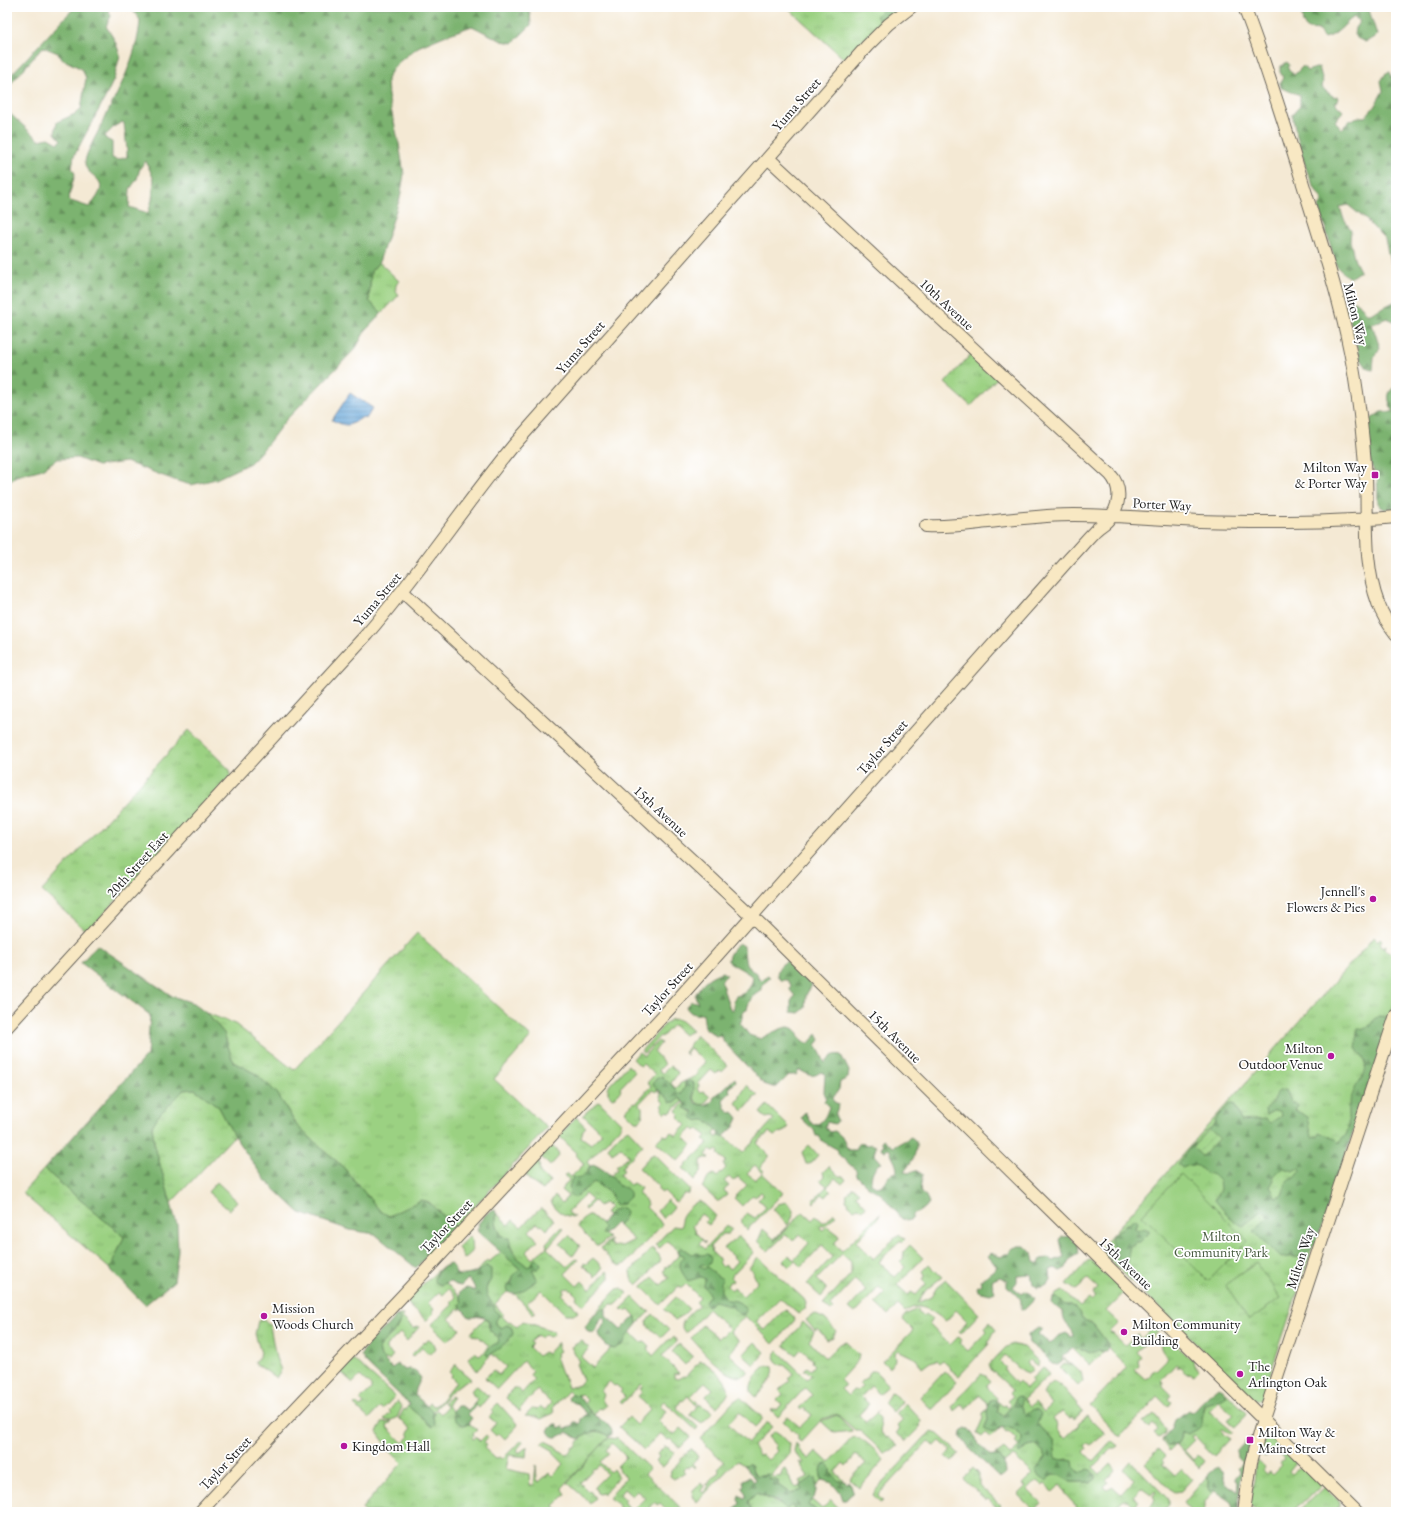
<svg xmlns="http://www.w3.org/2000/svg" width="1403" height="1519" font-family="'EB Garamond',serif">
<defs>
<pattern id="grass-tufts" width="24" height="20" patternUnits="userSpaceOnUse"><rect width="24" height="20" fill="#9bd182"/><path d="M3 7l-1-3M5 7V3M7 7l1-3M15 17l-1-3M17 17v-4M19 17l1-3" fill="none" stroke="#85b370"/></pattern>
<pattern id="forest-firs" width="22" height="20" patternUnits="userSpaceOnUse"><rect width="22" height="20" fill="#7cb370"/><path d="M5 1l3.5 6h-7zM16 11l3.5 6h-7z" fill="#65915b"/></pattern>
<pattern id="garden-furrows" width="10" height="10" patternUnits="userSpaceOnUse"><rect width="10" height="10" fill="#9bd182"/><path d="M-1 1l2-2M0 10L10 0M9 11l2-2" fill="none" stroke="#85b370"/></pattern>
<pattern id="water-rules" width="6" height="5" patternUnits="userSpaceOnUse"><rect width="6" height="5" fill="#65a5d8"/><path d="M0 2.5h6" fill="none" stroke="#5286ae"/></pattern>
</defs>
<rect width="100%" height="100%" fill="#fff"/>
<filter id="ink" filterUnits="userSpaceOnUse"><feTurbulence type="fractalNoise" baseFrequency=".025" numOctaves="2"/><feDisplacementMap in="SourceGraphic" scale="8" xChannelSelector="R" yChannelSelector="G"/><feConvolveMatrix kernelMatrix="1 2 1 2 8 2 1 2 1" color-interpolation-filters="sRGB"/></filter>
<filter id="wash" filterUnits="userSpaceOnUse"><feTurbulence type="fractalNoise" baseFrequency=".012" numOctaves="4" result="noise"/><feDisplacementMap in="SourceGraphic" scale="16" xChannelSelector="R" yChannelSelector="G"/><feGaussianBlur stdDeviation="0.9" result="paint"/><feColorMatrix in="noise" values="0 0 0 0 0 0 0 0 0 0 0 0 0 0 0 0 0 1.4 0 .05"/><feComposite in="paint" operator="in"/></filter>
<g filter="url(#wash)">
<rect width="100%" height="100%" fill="#f4e9d4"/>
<path fill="url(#grass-tufts)" stroke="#5c764f" d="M787,7H885L876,16L885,21L877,27L844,59Z
M379,262L399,281C394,286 395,290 399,295L382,313L369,301L371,271Z
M971,354L997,378L971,406L945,383Z
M189,730L230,770L231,776L87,932L42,891Z
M417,933L531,1037L494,1079L547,1128L456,1227L429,1202L422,1200L389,1216L380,1211L343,1167L297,1126L284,1104L256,1074L233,1062L224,1033L206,1013L235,1024L294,1070Z
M1374,937L1378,941L1380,938L1382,940L1380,943L1383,947L1386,945L1385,949L1391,954L1393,951L1396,956V999L1262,1398L1259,1400L1252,1399L1102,1252L1101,1247Z
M677,1019L681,1021L692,1031L684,1035L673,1025L662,1037L660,1036L644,1053L641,1051L666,1023L670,1020Z
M696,1035L728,1066L722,1072L720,1070L716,1074L711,1070L698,1084L699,1086L697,1089L700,1092L703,1091L710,1097L703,1105C694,1104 693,1096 694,1088L685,1082V1087L681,1095L656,1089L668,1097L670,1102H675L679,1098L683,1102L671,1112L670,1113L668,1111L665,1113L662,1109L664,1107L662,1105L664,1103L661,1100L662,1099L660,1097L661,1093L658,1090L656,1092L652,1090L639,1104L642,1107V1115L644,1116L639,1121H635L625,1111L634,1102L636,1103L651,1086L647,1083L655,1074L643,1064L640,1066L633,1059L639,1052L644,1056L658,1041L661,1043L654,1052L665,1064L659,1070L663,1073L670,1066L678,1072L677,1075L671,1083L675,1088C678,1086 680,1083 683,1082C688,1079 693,1078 698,1074L697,1071L705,1062L690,1048L685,1053L687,1055L684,1053Z
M628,1065L635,1072L620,1088L621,1090L615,1097L612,1098L608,1093V1087Z
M747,1085L758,1096L753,1098L754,1099L743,1111L736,1103L740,1098V1096Z
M195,1089L219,1107L234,1136L171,1203C167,1190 149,1134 153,1124C159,1111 173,1100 184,1090Z
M599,1101L621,1123V1126L587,1162L590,1166C586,1175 583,1179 572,1179L569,1188L575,1197L594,1182L596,1183L610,1193L614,1201C616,1192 620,1183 611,1176L618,1168L616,1166L629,1156L621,1147L612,1153L608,1147L620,1134L628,1129L643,1145L621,1168L624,1170L620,1175L630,1185L633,1183L641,1188L638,1193L645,1200L648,1205L646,1207L659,1220L662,1225L625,1264L620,1266L612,1262L601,1248L610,1240L611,1241L606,1247L610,1243L613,1247L616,1246H622L634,1240L618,1225L622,1221L626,1211C620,1205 612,1211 608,1216L605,1213L610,1206L609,1204L607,1205L604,1203L599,1206L594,1201L585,1210L584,1208L592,1200L585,1194L568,1212L574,1217C565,1217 554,1210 551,1201L555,1196L562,1203L568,1196L561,1190L569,1180L565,1175L567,1173L571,1177L584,1164L576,1155L577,1153L559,1136L576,1117L586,1127L583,1130L581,1137L591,1144L602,1133L583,1115Z
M684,1103L689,1111C698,1113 710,1123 717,1130L714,1134L717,1138L719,1135L724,1136L743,1153L774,1119L770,1117L766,1118L760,1113L767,1105L789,1127L782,1133L780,1132L774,1136L769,1132L757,1143L769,1155V1157L760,1167L764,1171L762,1173L755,1165L747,1173L755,1180L762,1173L783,1193L747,1230C741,1224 739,1219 747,1213L755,1218L766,1207L763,1203L758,1200L763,1194L761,1192L755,1197L753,1195L742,1206L734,1198L747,1185L738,1177L733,1181L729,1177L724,1181L729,1186L724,1190L727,1195L719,1201H717L702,1187L706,1182L709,1176L714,1174L717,1177L726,1168L723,1165L726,1161L718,1154L719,1152L717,1150L714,1152L710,1150L706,1155L710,1158H704V1159L701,1160V1172L695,1180L683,1168L708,1143L704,1139L707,1136L698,1129L696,1131L693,1128L684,1137L692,1145L688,1149V1150L678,1161L656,1142L663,1135L667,1136L671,1132L676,1136L686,1125L678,1117L680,1115L676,1111Z
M550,1145L557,1150L559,1156L550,1166L540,1156Z
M809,1145L818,1155L810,1164H806L802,1152Z
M654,1154L690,1190L687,1195L685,1193L677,1202L674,1201L664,1191L662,1193L657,1189L659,1187L639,1168L650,1156Z
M536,1160L539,1162L540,1173L550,1181L543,1190L530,1181L526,1176V1170Z
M829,1166L839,1176H843L846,1180L842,1184L835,1178L827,1187L831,1191L826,1197L822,1194L814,1203L813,1201L827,1186L820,1180L824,1176L823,1172Z
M44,1169L124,1237L110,1269L22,1193Z
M853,1187L859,1192L856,1195L866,1206L863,1210L858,1207L854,1209L848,1204L849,1202L846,1200L847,1196L846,1195Z
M667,1200L674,1207L663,1219L657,1211Z
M699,1201L705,1205L716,1216L709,1225L705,1222L708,1219L701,1214L692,1226L696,1231L695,1232L706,1243H705L702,1240L699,1243L705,1249L726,1226L732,1229L728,1234H722L710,1247L712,1250L711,1251L720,1260L718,1262L723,1267L725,1265L730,1269L737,1261L724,1248L738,1237H740L754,1252L730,1277L733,1280L732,1282L730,1281L727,1286L731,1290L733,1287L743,1296L757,1282L752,1270L749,1268L758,1257L804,1299L806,1303L805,1309L798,1314L780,1298L756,1322L765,1330L785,1309L794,1317L795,1320L773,1344L745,1316L730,1332L740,1341L729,1354L749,1372L741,1377C723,1376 703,1351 691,1338L702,1325L716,1336L717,1339L721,1335L722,1336L729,1329L708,1309L687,1332L686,1333C674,1324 692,1312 699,1305L696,1302L700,1298L686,1284L682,1288L679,1286L660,1305L642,1287V1286L653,1277L661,1285L669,1278L663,1271L666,1269L664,1267L669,1266L678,1256V1250L667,1241L659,1249L655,1245L673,1226L680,1227L682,1226C682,1224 681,1222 681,1220C682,1213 693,1203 699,1201Z
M786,1202C804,1213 783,1231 774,1241V1242L803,1212L812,1220L816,1216L823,1222H826L834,1213L836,1215L824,1227L822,1225L820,1228L823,1230L827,1226L839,1235V1237L834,1244L842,1251L880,1213L879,1217L856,1242L873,1259L899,1234L905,1239L902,1242L901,1240L893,1247L879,1262L895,1277L905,1267L900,1262L903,1259L904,1251L910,1245L923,1258L897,1285L908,1295L911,1292L916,1295L926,1284L922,1280L924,1276L922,1271L929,1264L942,1277L926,1290L917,1303L931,1297L937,1287L946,1280L979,1314L961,1333L959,1331L967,1321L956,1310L946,1321C932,1312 920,1300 905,1312L898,1305L888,1315L875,1303L885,1293L879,1287L855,1313L849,1308L866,1290L855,1279L830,1306L833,1309L831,1311L823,1304L851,1274V1262L842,1254L817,1279L826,1288V1291L821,1297L807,1284L832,1257L830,1253L822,1245L801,1267L795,1261L789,1267L783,1261L789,1255L794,1260L809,1243L800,1234L793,1241L786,1234L768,1251L758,1241L763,1229L774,1239L788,1225L773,1209L778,1204Z
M541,1208L554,1220L547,1230L542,1225L541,1226L537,1223L529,1231L538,1240L526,1252L532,1259L547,1247L546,1243L561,1227L563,1229L547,1248L567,1267L576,1259L578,1260L565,1274L577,1286L582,1281L590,1289L607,1271L609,1274V1279L583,1306L576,1298L577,1296L569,1288L567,1289L566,1288L563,1290L564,1292L562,1295L570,1303L571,1302L578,1312L575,1314H565L541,1290L527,1303L535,1312L533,1314L515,1294C519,1293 520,1291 523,1289C529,1285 533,1285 537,1279L532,1269V1261L530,1266L528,1267C518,1259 514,1254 509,1243C508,1239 503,1237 500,1234C496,1228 496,1220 496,1213L509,1225L513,1220L521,1227Z
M588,1215H590L601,1224L604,1228L602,1234L603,1233L609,1238L600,1245H596L578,1227V1224Z
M569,1235L580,1246L573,1256L560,1244Z
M469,1236L471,1238L472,1252L464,1259L458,1247Z
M652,1248L659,1255L660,1262L649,1272L650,1273L637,1285C633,1281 629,1277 631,1271Z
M501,1252L520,1269L507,1287L508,1291L495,1304L503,1314L501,1316L508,1322L510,1321L517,1327L523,1321L553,1331L554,1335L549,1337L545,1334L541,1338L537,1335L530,1342L532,1344L529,1347L538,1356L540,1355L544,1352L547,1354L558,1342V1348L560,1351L557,1353L558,1357L556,1359L562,1376L564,1375L568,1388L579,1385L583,1380L576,1364L579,1362L571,1347L581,1341L589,1348L581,1357L593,1368L608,1352L610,1348L614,1349L630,1332L642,1343L645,1341L650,1346L648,1349L653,1356L669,1339L671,1340L674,1337L677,1342L662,1356L679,1373L674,1374V1378L678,1379L683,1376L685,1377L700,1361L704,1362C712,1368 732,1382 728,1394C726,1399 720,1403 717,1407L709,1401L706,1396L713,1389L705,1382L691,1396L698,1403L696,1405L688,1396L683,1401L681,1400L677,1408L698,1427L696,1430L664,1401L661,1404V1407L666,1411L658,1421L671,1434H675L681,1428L691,1437L680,1448L670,1439L668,1440L660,1433L644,1450L619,1427L629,1417L636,1424L650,1409L638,1396L642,1392L640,1389L642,1386L644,1387L641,1384L622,1404L620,1402L625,1397L620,1392L622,1390L616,1385L614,1386L609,1381L600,1391L604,1395L602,1400L606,1406L602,1409L599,1408L594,1415L584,1404L587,1400L581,1394L578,1395L571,1394L568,1391L553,1407L554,1413L541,1419L537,1417L525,1416L533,1408L537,1409L540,1406L545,1410L551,1403L537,1390L520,1409V1412L506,1398L513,1388H516L522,1393L534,1380L530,1375L533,1371L523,1361L497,1389L485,1378L493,1370L499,1375L506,1367L492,1354L481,1365L477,1371L468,1358L475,1352L480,1356L489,1346L478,1336L477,1337L475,1335L473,1336L471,1333L485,1318L488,1320L489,1328L499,1339L498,1343L493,1345L492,1353L504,1343L509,1340L501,1328L496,1324L494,1305L489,1300L486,1292V1286L480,1271L476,1272L487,1260L489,1262Z
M593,1258L603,1267L595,1277L583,1265L584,1263L586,1264Z
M1091,1260L1124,1293L1106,1311L1119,1323L1110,1332L1111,1334L1112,1333L1125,1345L1137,1334L1141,1339L1156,1324L1161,1328L1136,1352L1141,1357L1138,1361L1139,1366L1135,1370L1145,1379L1149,1377L1154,1369L1156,1370L1168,1358C1164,1353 1158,1348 1162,1341H1171L1194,1361L1193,1363L1199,1370L1194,1375L1190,1373L1187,1374L1180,1368L1176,1367L1178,1366L1176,1364L1161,1380L1163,1382V1386L1172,1395L1169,1399L1172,1402L1168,1407L1157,1396L1149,1405L1150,1406L1120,1437L1090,1405L1127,1367L1107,1347L1108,1344L1093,1324L1086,1321L1082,1318L1080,1312L1071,1305H1066L1057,1298H1053L1056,1294L1063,1291L1080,1307L1089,1299L1091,1301L1095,1297L1093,1294L1098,1288L1088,1279L1075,1290L1067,1284L1087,1261Z
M442,1267L438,1271L434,1279L435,1282L441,1285L446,1283L459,1296L462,1302L460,1306L461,1308L460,1310L458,1309L449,1319L460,1329L448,1341L432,1326V1324L453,1304L451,1302L456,1297L449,1289L443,1295L439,1292L428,1303L434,1309L432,1311L434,1313L427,1320H426L409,1305L408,1302L411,1295Z
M622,1288L628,1293L617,1304H611L606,1309H603L599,1312H596L617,1289Z
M633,1297L647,1311H650L637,1324L636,1317L629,1309L625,1311L623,1309L622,1310L621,1309Z
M676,1297L689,1309L682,1316L675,1320L664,1309Z
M917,1309L919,1310L918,1312L923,1316L925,1314L932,1318L929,1323L950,1345L959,1336L962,1339L959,1343L968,1351L987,1331L985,1328L989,1322L996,1330C992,1334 993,1337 988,1342L989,1344L959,1376L950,1369L951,1368L943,1361L940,1363L937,1360L930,1362L922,1368L916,1359L898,1350L895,1353L896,1359L889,1368L882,1361L886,1358L913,1330L903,1320L905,1315Z
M653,1314L669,1330L662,1337H660L648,1326L647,1321Z
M814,1314L825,1319L836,1331L833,1337L827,1340L818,1329L815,1331L806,1320Z
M399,1315H403L402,1317L414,1329L417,1326L419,1327L407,1341L400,1333L386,1347V1349L393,1355L389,1360L385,1359V1361L381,1357L379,1349L382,1343L395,1331L401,1320L399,1317L396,1316Z
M264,1319L270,1326L276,1358L281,1370L276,1378L255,1363L261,1353L255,1334L258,1321Z
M803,1322L814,1332L809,1341L824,1357H826L839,1344L846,1342L859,1355L858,1360L840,1380L845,1385L841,1389L848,1396L853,1390L857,1391L862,1386L860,1383L869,1376L868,1375L871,1371H875L888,1384L887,1387L879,1394L871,1386L861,1397L869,1404L859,1415L864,1420L865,1423L880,1410L876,1414L880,1418V1424L881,1427L880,1432L887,1438L888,1437L898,1446L892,1451L884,1453L859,1430H855L837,1414L822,1419L801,1442L798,1440V1435L783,1421L788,1417L800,1427L812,1415L804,1408L802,1410L799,1408L812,1395L805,1388L778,1417L771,1410L775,1409L777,1410L782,1404L777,1400L783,1394L779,1390L790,1380L788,1378L793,1374L792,1372L784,1365H781L776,1361L774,1357L778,1351L807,1379L811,1375L806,1370H804L807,1367L811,1370L815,1365L812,1362L813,1360L801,1349L796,1355L784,1345Z
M428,1340H429L434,1344L436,1348L431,1354L429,1352L427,1353L422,1348L413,1357L411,1355L424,1342L425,1343Z
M755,1342L765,1352L754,1365L743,1355Z
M679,1344L693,1357L685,1365L672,1352Z
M1012,1344L1023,1347L1039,1362L1038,1365H1036L1030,1360L1027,1363L1033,1369L1028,1374L1023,1372L1005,1356L1000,1362L1006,1368L1004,1370L1017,1384L1019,1382L1025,1389L1033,1381L1031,1379L1043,1368L1046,1370L1049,1375L1023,1400L1030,1407L1035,1402L1044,1412L1052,1404L1043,1394L1045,1391L1044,1390L1053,1382L1061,1385L1083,1411L1074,1419L1073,1417L1069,1418L1062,1411L1053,1419L1058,1425L1057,1428L1062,1437L1063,1436L1065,1438L1079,1425L1078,1423L1087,1416L1105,1434L1091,1445L1088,1443L1085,1446L1087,1448L1084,1452L1093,1461L1110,1442L1114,1441L1118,1446L1115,1448H1112L1093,1467L1100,1474L1110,1464L1115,1470L1106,1480L1108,1482L1104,1487L1108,1490L1112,1486L1121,1494L1134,1480L1124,1469L1131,1461L1169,1500V1505L1162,1512H1149L1147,1510L1155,1501L1153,1496L1156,1492L1155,1491L1151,1495L1141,1488L1133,1496L1139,1501L1135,1505L1142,1512L1137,1510L1127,1500H1123L1114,1508L1112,1506L1109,1510L1112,1512H1076L1074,1511L1077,1507L1065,1494L1066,1492L1060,1485L1053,1492L1045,1484L1042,1486L1037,1481L1028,1490L1042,1504L1035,1511L1018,1495L1026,1487L1023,1484L1033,1474L1015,1457L1013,1456L1004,1463L1000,1457L996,1455L1004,1449L1010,1455L1019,1446L1015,1441L1016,1439L1008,1431L1006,1432L1002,1427L991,1437L986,1433L982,1437L977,1434C978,1427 984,1420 983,1413L988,1409V1420L985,1426L992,1433L1003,1426L1013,1429L1022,1437L1024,1451L1028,1447L1037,1445L1043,1452L1045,1458L1040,1464L1053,1475H1059L1071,1482H1092L1074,1468L1068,1459L1061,1460L1056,1458L1054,1442L1047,1434L1025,1414L1016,1397L1014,1404L1003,1416L998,1412V1404L990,1400L988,1406L987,1402L979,1395L966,1409L961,1405L954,1411L952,1406L981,1374L986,1376L991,1381L987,1385L989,1390L997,1398L996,1400L1003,1406L1005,1405L1008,1408L1011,1405L1007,1401L1013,1396L1010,1393L1013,1390L992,1371L989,1365L1005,1348Z
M1072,1348L1092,1352L1097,1350L1104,1352L1090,1366Z
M1064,1358L1079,1372H1081L1083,1381L1078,1386L1060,1368L1064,1364L1072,1366L1065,1361Z
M353,1359L395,1396L383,1409L380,1407L369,1419L354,1405L356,1403L360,1407L364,1404L360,1400L371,1389V1386L360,1376L353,1383L341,1372Z
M455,1365H457V1367L471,1379C455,1384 444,1400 433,1412L427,1407L429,1403L434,1406L438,1404L456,1382L451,1377L452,1375L449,1372Z
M767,1365L773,1367C776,1379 763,1388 756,1397L751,1392C749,1381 759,1371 767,1365Z
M944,1371L957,1382L933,1409H931L920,1397Z
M476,1385L487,1395L488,1394L489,1396L479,1408L474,1403L477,1399L472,1394L473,1393L471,1391Z
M1222,1389L1244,1410L1247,1413L1246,1416L1235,1427L1227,1421L1233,1414L1218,1401L1209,1411L1233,1432L1231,1434L1223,1429L1221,1430L1224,1435L1230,1439L1214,1456L1194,1435L1191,1437L1194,1440L1184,1450L1193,1460L1198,1455L1204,1461L1199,1468L1176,1444L1169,1451L1162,1441L1163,1438L1167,1445H1171L1178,1443L1183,1432L1203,1415L1204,1404L1215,1400L1225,1392Z
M891,1392L894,1393L902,1402L893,1412L884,1403Z
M452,1396L453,1397L448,1404L449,1407L453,1411V1416L466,1425L470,1424L477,1430L473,1434L474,1436L472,1438L474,1439L476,1437L480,1441L486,1435L488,1437L484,1442L487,1445L484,1448L496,1459L499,1457L502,1459L522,1440L523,1442L516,1451L518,1453L522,1451L527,1446L526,1457L509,1455L506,1469L529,1474L530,1485H534L536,1465L537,1481L539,1482L549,1473L552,1476L564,1464L553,1453L554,1451L542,1444L545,1441L557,1447V1449L568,1455L573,1447H575C582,1435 596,1425 609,1437L562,1488L566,1494L554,1506L560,1512H365L362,1508L402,1463L384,1445L385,1443L377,1432L380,1426L384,1421L387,1423L392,1421L387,1427L403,1443L410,1436L408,1433L411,1429L399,1418L404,1409L405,1410L408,1406L432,1427L434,1413L437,1410L441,1414L447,1407L444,1402Z
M740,1397L762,1417V1420L755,1427L739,1412L728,1424L748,1443L766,1423H768L772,1427L753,1446L759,1455L762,1454L768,1460L777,1451L775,1448L776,1446L768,1437L775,1431L781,1435L790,1444L789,1454L771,1476L774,1478L777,1476L780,1477L783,1470L785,1469L793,1485L794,1484L796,1487L802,1484L800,1481L808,1477L799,1462L802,1464L804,1463L794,1451L796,1443L798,1445V1449L809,1459L816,1451L829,1463L851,1439L854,1437C866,1439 876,1451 884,1460L859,1488L850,1480L866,1463L856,1455L846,1466L843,1463L835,1472L845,1481H839L832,1474L827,1464C819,1466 820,1474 822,1480L817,1486L816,1483L811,1479L802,1490L791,1494L778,1485V1481L771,1480L766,1474L757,1476L753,1471L750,1464L743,1465L738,1461H736L697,1502L692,1496L693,1490L701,1483L704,1486L701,1491L703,1493L709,1486L707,1484L705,1485L710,1483L709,1481L714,1476L718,1474L719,1470L718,1468L724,1462L700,1439L733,1402Z
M397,1401L402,1407L397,1418L388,1421L384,1419L391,1413L389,1411Z
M498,1403L518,1425L505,1439L499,1433L496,1436L490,1430L496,1423L489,1417L493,1413L491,1410Z
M905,1403L921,1420L920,1427L906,1441L896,1433L900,1429L897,1426L903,1420L896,1414Z
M699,1404L713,1412L702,1423L690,1415Z
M1154,1414L1166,1429L1165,1433L1159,1438L1154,1434L1158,1430L1153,1424L1149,1428L1143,1423Z
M837,1415L852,1430V1431L834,1433L821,1421Z
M932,1432L938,1434L959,1454L952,1462L946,1457L951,1451L940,1441L935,1446L928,1442L878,1495L883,1500L880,1502L873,1495L875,1491L925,1437Z
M1267,1436H1271L1274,1438L1297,1461L1289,1471L1292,1474L1302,1466L1319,1483L1321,1486L1307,1500L1288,1512H1261L1250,1506L1257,1459L1265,1467L1263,1470L1267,1474L1270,1472L1273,1475L1282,1466L1280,1464L1284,1459L1274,1450L1272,1452L1270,1451L1265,1457L1260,1452L1263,1441Z
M610,1438L618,1439L650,1469L645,1474L678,1505L680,1508V1512H669L660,1503L657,1505L655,1502L650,1508L652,1510L651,1512H634L637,1509L635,1508L645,1498L637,1491L632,1496L624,1489L620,1494L625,1499L623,1501L628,1508L621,1512L618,1504L609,1498L625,1478L617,1466L626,1457L612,1443L606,1450L609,1454L600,1462L610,1472L613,1469L618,1477L604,1493L598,1494L594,1487L607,1474L599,1465L595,1469L594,1468L580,1483L589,1492L590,1491L595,1498L590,1503L568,1483L606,1440Z
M665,1446L675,1453L664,1466L662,1467L655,1462L659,1457L657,1454Z
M690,1449H692L698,1457L692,1464L695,1468L694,1469L691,1466L689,1468L686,1467L683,1470L685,1472L674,1479L670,1476L671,1471Z
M1159,1449L1166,1456L1162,1460L1164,1462L1162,1464L1175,1476L1182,1469L1192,1479L1181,1491L1174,1492L1171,1490L1145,1463Z
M973,1468L979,1474V1485L1000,1505L997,1508L988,1499L986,1500L963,1479Z
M1208,1475V1488L1214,1491L1205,1501V1508L1203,1512H1192L1184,1503Z
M1324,1488H1326L1339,1501V1506L1332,1512H1296L1311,1500Z
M757,1493L781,1505H792L795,1512H753L748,1503L749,1500Z
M812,1500L822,1509L831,1500L839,1508L837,1512H818L814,1508L809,1506L808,1504Z"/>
<path fill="url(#forest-firs)" stroke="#4c6846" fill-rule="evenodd" d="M75,7H107L111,16L106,26L115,41L120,55L114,79L106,96L74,156L72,168L75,174L68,200L89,207C118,176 84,179 85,162C86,152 98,133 102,123C118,93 138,54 140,20L134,12V7H527L530,13L531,25L513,43L502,41L472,26L444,36L418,47L400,61L392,70L387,79L388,96L399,144L404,174L400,198L379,262L371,271L369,301L382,313L365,331L356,348L285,421L266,446L250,463L216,479L191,485L177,481L126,462L98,466L77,458L57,459L43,469L16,476L7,484V111L39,140L49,138L58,143L61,140L55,133L57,122L75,114L81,109L86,78L82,69L60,58L58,53L43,47L7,88V79ZM122,122L124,123L127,150V157L117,160L112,158V142L106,139L105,136L115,126ZM146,161L154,180L152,200L148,213L129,207L130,189L137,179L140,168Z
M885,7H906L885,21L879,20L876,16Z
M1301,7H1368L1377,35L1374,38L1365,42L1357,38L1354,34L1355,28L1360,21L1354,17C1343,24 1337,37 1323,38L1319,30L1308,29L1303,24Z
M1287,62L1290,65L1288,68L1294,75L1303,66L1307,71L1319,67L1323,82L1322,88L1334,97L1337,96L1338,99L1335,103L1343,111L1335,121L1342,129C1349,121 1353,116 1365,117L1374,107L1383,91L1381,81L1386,73L1390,72L1396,90L1395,265L1390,262L1385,239L1364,218L1348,205L1340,207L1343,217L1351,230L1350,241L1355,261L1360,271L1350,278L1345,275L1337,267L1319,207L1323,201C1304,175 1300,146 1292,115L1300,106V95L1281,88L1280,83L1283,77L1280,72V67Z
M1354,301L1361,306L1368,315L1396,301V322L1387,318L1372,324L1380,348L1374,357L1373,370L1368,369L1360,358L1346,305Z
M1396,386V509H1385L1381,507L1378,503L1377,472H1374L1370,461L1367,422L1381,412H1394C1388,403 1385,392 1396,386Z
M739,943L744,946C745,957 743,968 757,973L758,977L762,980L768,976L770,978L763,984L760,991L752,997L748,1005L747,1010L743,1011V1018L740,1023L749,1035L761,1039C764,1036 783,1027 788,1027C791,1027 794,1029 797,1031L799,1037L808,1044L817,1034L820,1040L816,1045L821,1054L825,1063C831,1058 832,1053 841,1055L849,1071L848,1078L840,1082L839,1089L833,1098L834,1102L839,1104L835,1115L838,1121L835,1124L827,1122L825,1127L829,1132L835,1131L842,1137L848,1150H856V1147L858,1144L863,1143L866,1146L871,1144L876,1146L874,1154L881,1162C873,1169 871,1173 871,1184L876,1187L881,1186L891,1174L897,1172C897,1161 891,1159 891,1151L888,1149L885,1151L882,1150L881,1147L883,1144L881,1142L883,1139L893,1147L911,1137L916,1141C917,1155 912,1161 904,1172L909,1173L915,1170L922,1174C923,1181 919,1186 921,1193L927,1198L929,1203L925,1208L913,1215L912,1219L907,1221L901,1218L894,1209L881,1194L867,1186L857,1176L856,1170L838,1154V1150L822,1141L819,1136H816L814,1130L801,1118L805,1112L812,1124L815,1125C824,1122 826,1115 829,1107L824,1102L826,1097L824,1092L825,1074L821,1072C811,1079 809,1074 799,1070L796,1075H789L777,1087H773L764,1084L724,1042L722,1037L716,1036L705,1028L703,1013C696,1016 690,1014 686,1007C690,1001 691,1000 698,1003L695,996C700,984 709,976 722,972L727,975L721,981L728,1004L731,1010H733L734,1005L733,1001L736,996C746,994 751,988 753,978C749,972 734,966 728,961C728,954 734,947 739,943Z
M97,945L172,996L193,1003L206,1013L224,1033L233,1062L256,1074L277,1093L297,1126L343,1167L380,1211L389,1216L421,1200L428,1202L456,1227L416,1268L375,1234L350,1230L300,1213L265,1180L234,1136L219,1107L195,1089L184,1090L159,1115L152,1126L154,1143L177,1225L178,1250L174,1281L145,1305L110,1269L124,1237L44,1169L147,1055L150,1015L81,963Z
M787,961L801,972L812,985L806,995L805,1008L799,1013L791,1012V1001L795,996L790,990L791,985L787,980H780L777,975C778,968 780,965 787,961Z
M1379,1016L1386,1017L1390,1022L1316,1243C1299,1265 1302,1254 1281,1258L1267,1244L1253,1232L1269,1216L1266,1213L1262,1211L1243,1226C1231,1220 1223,1210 1215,1200L1220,1189L1219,1181L1213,1175L1205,1172L1198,1166L1190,1165L1182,1168L1178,1163L1194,1143L1200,1142L1205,1137L1206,1131L1212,1127L1218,1116L1230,1104H1234L1241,1121L1265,1119L1270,1123L1281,1116L1280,1112L1275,1110L1266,1115L1265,1110C1267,1108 1270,1105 1272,1102C1276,1094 1276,1090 1286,1090L1292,1103H1295L1298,1106L1295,1110L1308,1117L1312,1137L1317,1136L1319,1132L1335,1139L1339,1143C1341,1139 1345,1137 1347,1133C1349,1127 1348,1121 1348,1115C1347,1107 1351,1098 1354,1091C1357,1082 1366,1076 1366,1066C1366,1059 1359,1054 1356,1048C1358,1041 1355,1036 1358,1029C1369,1032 1369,1020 1379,1016ZM1281,1168H1283L1293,1171L1296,1169L1300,1170V1172L1295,1178H1290L1287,1181L1282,1195L1275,1197L1274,1193L1270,1187L1274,1180L1273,1176Z
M662,1076L681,1095L685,1087V1082L690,1081L694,1083C694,1087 693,1092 693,1096C695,1108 705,1106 713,1101L714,1096C722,1092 728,1084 735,1078L736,1081L729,1089L730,1092L723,1100L725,1108L731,1113L733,1112L738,1118L734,1127L723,1137L719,1136C716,1127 708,1117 698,1121L691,1117L694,1112L684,1108L686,1105L680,1098L675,1102H670C666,1093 657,1091 653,1083L656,1079Z
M595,1165C598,1166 611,1175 613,1177C615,1179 615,1183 618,1185C621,1187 625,1187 627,1189C630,1191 631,1194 630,1197L623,1204L615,1205L610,1193L594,1182L575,1197H572C568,1191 569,1183 573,1177L579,1179L589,1170L590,1166Z
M619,1208H623L626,1211C626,1217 622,1221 618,1225L616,1223L605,1234H602L604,1228L601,1224L611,1212Z
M492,1210H495C497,1214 496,1216 496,1220C496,1227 500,1234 505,1238H510C508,1250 519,1260 528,1267C532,1265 532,1261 536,1258L539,1260L541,1265L538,1269H532L537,1279C535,1283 518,1294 515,1294C512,1294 510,1293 508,1292L507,1287L512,1282L513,1276L520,1269L479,1233L477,1229L479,1226L478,1224L486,1214Z
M1135,1219L1137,1221L1135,1228L1137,1230L1143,1228L1149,1230V1233L1140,1242H1136L1130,1246C1128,1253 1129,1259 1127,1266L1122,1268L1113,1259L1111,1253L1114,1247L1111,1240L1112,1235Z
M1069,1236L1077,1244L1079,1254L1069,1260L1066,1268L1060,1271L1055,1268L1050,1270L1051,1281L1047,1285L1038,1288L1033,1284L1031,1274L1017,1275V1282L1013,1287L1022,1294L1026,1291L1030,1292L1035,1299L1024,1310L1021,1309C1023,1297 1015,1293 1007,1286V1281L1000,1277L993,1280L992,1283L995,1292L990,1294L978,1291L977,1287L981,1284L980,1281L997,1267L988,1256L991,1253L1001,1257L1005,1254H1009L1011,1249L1018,1246H1025L1032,1253L1034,1262L1039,1264L1041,1259L1048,1258L1052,1261L1064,1257L1060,1240L1062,1237Z
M681,1247L691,1254L698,1253L702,1255L707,1254L711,1258L710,1263L706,1266L702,1264L699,1266L704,1269L707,1267C711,1270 713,1272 716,1275C718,1277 721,1277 723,1280L721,1283V1291L727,1300C737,1300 741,1302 746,1310L744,1315H740L731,1306C723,1305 720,1302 713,1301L710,1305L707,1306L705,1302L707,1298L710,1296L704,1286L705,1279L701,1277L688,1281C683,1274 678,1268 681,1259H684L682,1255L679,1254V1249Z
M450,1264L454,1267L456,1274C465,1278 479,1272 486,1266L491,1269V1280C479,1295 493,1298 495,1311L500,1315L496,1320V1324L501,1328L507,1325L512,1328L513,1334C508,1342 497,1351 487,1356L486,1353C488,1348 492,1345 498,1343L499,1339L494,1333L490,1331C489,1328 489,1324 488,1321C485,1313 475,1318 469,1317L460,1306L462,1302C458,1294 458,1291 467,1288L475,1291L474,1286L468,1279L461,1286L456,1285L450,1281L441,1285L435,1282L434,1279C438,1271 441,1267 450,1264Z
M1053,1298H1057L1066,1305H1071L1076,1308L1080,1312L1082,1318L1086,1321L1093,1324L1108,1344L1107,1352L1097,1350L1092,1352L1072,1348L1062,1357L1063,1361L1058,1365L1052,1364L1044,1354L1029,1343L1028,1335L1038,1328L1042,1329L1038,1334L1050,1344L1058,1336L1066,1333L1072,1337L1074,1335C1071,1325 1063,1326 1063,1312L1052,1304Z
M603,1309H606V1316L621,1330L635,1316L636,1317L637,1324L625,1339L624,1344L614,1349C606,1347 601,1341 599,1333L606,1320L604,1318H602C598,1323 598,1329 594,1333L588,1332L585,1327L594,1314Z
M396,1316L399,1317L401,1320L395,1331L382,1343L379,1350L381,1357L392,1368L398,1364L405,1370L410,1369L415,1371L421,1378L416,1389L415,1395L434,1413L433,1418L435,1424L432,1427L408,1406L409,1404L365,1362L361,1355L370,1340L384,1329Z
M1218,1387L1222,1389L1227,1396C1222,1399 1211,1403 1204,1404C1199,1421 1210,1425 1188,1434L1183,1432L1178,1443L1171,1445H1167L1163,1438L1172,1428L1175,1420L1188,1410L1191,1412C1201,1404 1208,1395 1218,1387Z
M571,1394L578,1395L591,1413L607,1424L612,1430V1434L609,1437C598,1426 590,1433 579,1439L567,1432C560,1437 551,1441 548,1430L554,1424H557L559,1428L563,1426L566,1429L571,1427L574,1425V1422H576L580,1424L581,1419L587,1414L577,1404L569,1400L568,1397Z
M1019,1396L1022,1398L1020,1405L1025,1414L1034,1409L1038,1410L1041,1414L1037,1424L1054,1442L1056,1458C1062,1461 1067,1459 1073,1461L1074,1468L1080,1474L1087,1469L1091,1470L1096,1475V1479L1092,1482H1071L1059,1475H1053L1046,1481L1040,1477L1036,1470L1045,1458L1043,1452L1037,1445L1028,1447L1019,1453L1018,1450L1020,1448V1443L1022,1441V1437L1013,1429L1002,1426L992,1433L984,1429L988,1420L987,1412L990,1400L994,1399L998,1404V1412L1003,1416L1014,1404L1016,1397Z
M474,1404L476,1406L468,1414L472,1418L469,1422L470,1424L463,1425C456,1423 453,1418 453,1411L457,1406H461L468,1410Z
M965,1428L969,1429L978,1442L990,1455L1000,1457L1004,1463L1005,1474L1001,1477L998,1476L969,1448L961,1437L962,1431Z
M1248,1438L1250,1439L1240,1485L1238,1512H1234L1231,1502L1213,1490L1210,1492L1208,1488V1475L1217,1467L1222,1471L1225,1482L1237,1492L1238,1483L1235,1478L1240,1472L1237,1469L1242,1462L1237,1457L1236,1451Z
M750,1464L752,1466L753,1472L757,1476L769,1474V1479L778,1481V1485L791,1494L802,1490L800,1486L813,1477L816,1478V1491L814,1498L808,1504L809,1506L814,1508L818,1512H795L792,1505L787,1509L784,1508L778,1502L757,1493L749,1500L748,1503L753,1512H732L740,1503L738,1500L739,1495L744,1498L746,1497V1494L742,1487L744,1485L743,1480L750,1477L754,1482L756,1479L743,1465Z
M827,1464L830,1467L832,1474L839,1481H845L847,1484L848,1482L851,1485L853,1492L846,1500H843L841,1494L832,1483L822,1480L820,1470L823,1465Z"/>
<path fill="url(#garden-furrows)" stroke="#5c764f" d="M1209,1129L1219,1138L1202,1156L1192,1147Z"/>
<path fill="#9bd182" stroke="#5c764f" d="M1181,1174L1248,1241L1208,1281L1142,1215Z
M217,1182L237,1201L229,1210L208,1192Z
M1256,1263L1281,1298L1249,1320L1225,1285Z"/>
<path fill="url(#water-rules)" stroke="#40607a" d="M350,393L373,408L366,419L363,417C349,426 348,428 332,420Z"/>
</g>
<g filter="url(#ink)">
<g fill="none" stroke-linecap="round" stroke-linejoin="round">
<g stroke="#68645c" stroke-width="14">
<path id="secondary" d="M1244,7C1265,61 1282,116 1299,171C1317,231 1338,290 1350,351C1358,392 1363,435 1366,477C1368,519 1363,563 1378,603C1382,615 1389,625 1396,634
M926,526C944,527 962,525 980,523C1012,519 1043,515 1074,515C1116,515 1157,519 1199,521C1264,523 1330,523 1396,517
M403,592L753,917L1357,1512
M7,1027L367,634C419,574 462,508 513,446L867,46L889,24L911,7
M200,1512L283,1422L404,1294L672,1006L1070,558C1078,550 1085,541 1093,533C1097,528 1103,525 1107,521C1120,508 1123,488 1110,474L1006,379L768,158
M1244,1512L1251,1462L1263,1419L1396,1015"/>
</g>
<use href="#secondary" stroke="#f8e8c3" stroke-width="12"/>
</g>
</g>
<g fill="#b5179e" stroke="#fff" stroke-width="1.5">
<rect x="1371" y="471" width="8" height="8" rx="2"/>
<circle cx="1373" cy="899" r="4"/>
<circle cx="1331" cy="1056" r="4"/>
<circle cx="264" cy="1316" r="4"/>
<circle cx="1124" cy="1332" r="4"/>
<circle cx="1240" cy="1374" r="4"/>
<rect x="1246" y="1436" width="8" height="8" rx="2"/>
<circle cx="344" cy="1446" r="4"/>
</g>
<g text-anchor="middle" stroke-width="3.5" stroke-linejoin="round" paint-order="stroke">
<g font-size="14" fill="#1c1c1c" stroke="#fff">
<text transform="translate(796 104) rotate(-49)" y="5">Yuma Street</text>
<text transform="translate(947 304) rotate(43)" y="5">10th Avenue</text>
<text transform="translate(1356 314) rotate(76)" y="5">Milton Way</text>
<text transform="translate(580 347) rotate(-49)" y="5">Yuma Street</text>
<text transform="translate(1162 504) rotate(3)" y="5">Porter Way</text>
<text transform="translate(377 599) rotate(-50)" y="5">Yuma Street</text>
<text transform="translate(882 747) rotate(-49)" y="5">Taylor Street</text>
<text transform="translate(661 811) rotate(43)" y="5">15th Avenue</text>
<text transform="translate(137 864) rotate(-48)" y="5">20th Street East</text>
<text transform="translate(667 989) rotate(-48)" y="5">Taylor Street</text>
<text transform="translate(895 1036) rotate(45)" y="5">15th Avenue</text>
<text transform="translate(446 1226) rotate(-47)" y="5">Taylor Street</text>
<text transform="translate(1300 1258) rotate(-72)" y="5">Milton Way</text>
<text transform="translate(1126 1263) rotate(44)" y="5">15th Avenue</text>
<text transform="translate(225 1463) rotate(-47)" y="5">Taylor Street</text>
</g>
<g font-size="14" fill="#1c1c1c" stroke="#fff" text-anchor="start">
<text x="1367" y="472" text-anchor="end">Milton Way<tspan x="1367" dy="16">&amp; Porter Way</tspan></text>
<text x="1365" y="896" text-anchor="end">Jennell's<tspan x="1365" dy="16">Flowers &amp; Pies</tspan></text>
<text x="1323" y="1053" text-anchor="end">Milton<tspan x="1323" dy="16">Outdoor Venue</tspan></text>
<text x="272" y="1313">Mission<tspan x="272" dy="16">Woods Church</tspan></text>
<text x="1132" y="1329">Milton Community<tspan x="1132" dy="16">Building</tspan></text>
<text x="1248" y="1371">The<tspan x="1248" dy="16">Arlington Oak</tspan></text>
<text x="1258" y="1437">Milton Way &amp;<tspan x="1258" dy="16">Maine Street</tspan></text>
<text x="352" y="1451">Kingdom Hall</text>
</g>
<g font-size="14" fill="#485b40" stroke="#fff">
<text x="1221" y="1241">Milton<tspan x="1221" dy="16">Community Park</tspan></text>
</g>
</g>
<rect width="1403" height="1519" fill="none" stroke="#fff" stroke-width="24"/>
</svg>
